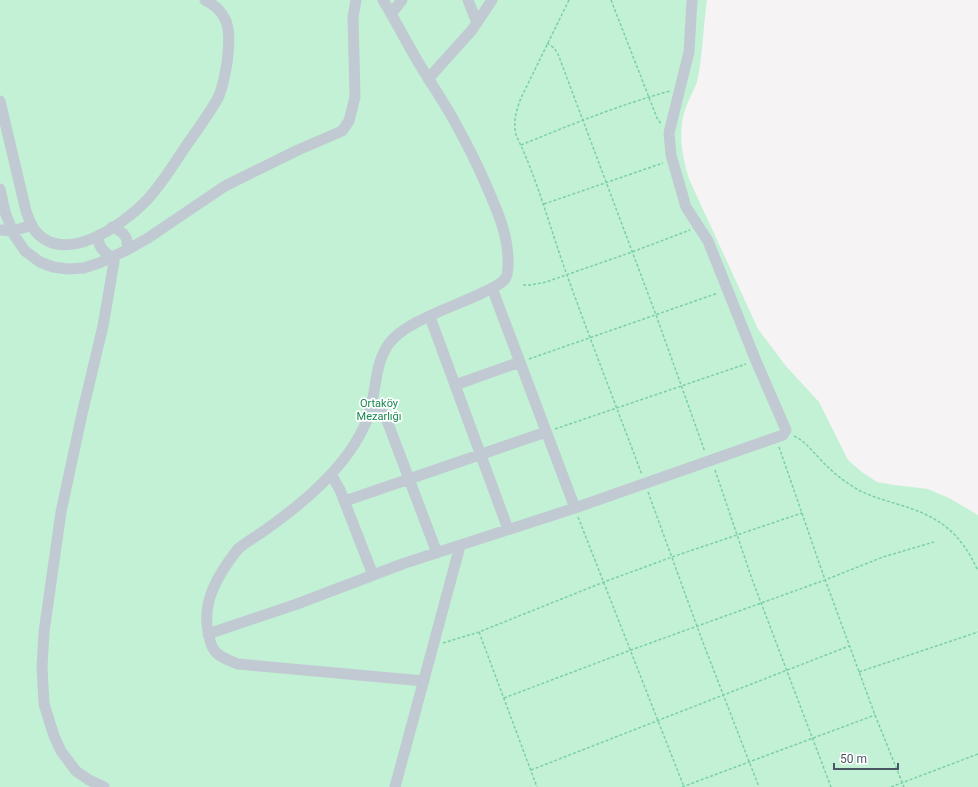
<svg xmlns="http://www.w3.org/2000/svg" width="978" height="787" font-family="Roboto,sans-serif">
<rect width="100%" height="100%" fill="#f5f3f3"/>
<path fill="#c3f1d5" d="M0,0H707C703,27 703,55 697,82C694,90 689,99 686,107C677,131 682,155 689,179L758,329L785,365L819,402L848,460L863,473L877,482L894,485L928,489L951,499L978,515V787H0Z"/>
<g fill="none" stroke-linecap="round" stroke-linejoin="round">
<path stroke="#7ad0a6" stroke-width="1.5" stroke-dasharray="3 2" stroke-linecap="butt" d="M569,0L521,98C516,111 513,122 516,135C538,180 550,229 567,275C591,342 617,408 642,475
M611,0L657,118L661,124
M547,43L554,48L558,54L656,315L705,452
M521,145C570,125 619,105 670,91
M544,204L663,163
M523,285H531L546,282L632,252L690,230
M529,359L718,293
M555,429L746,364
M794,436C805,441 812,451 821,460C830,470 840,478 852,486C865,495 881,499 897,504C938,516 960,531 978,571
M779,447L823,574L875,715L904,787
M715,470L752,579L831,787
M648,492L702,640L759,787
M578,517L684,787
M479,632L537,787
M443,643L479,632L604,582L672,557L802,513
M859,672L978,632
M504,698L631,650L825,580L883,557L934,542
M531,770L849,646
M682,787L875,715
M891,787L978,754"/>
<path stroke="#c1cad2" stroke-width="11" d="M383,0C396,21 407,44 420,65C432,85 446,105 457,126C468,146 478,166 487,187C497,210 507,232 508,258C508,264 509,274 505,279C500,285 491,289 484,292C457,306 404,321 388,345C373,367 377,396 367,420C348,467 301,505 261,533C253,538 245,543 238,549C218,574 200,604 209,636C210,641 211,646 214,650C219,657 230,661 238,664L424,681
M468,0L477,23
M391,14L402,0
M428,79L472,30L492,0
M0,101L26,211C28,216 30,223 33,228C62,269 123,225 147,200C162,184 174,164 186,146C197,130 209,114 218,98C223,88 225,74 227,63C230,36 233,14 205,0
M0,189L5,212L14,235L25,251L40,262L53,267L68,269L84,268L99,263L127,250L148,238L225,186L298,150L342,131L349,121L355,97L353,17L356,0
M112,227C124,232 129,237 127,250
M0,230L13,231L32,225
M99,235C97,246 103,251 111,257
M492,288L575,508
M430,317L508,529
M455,385L520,362
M372,402L381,410L386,418L437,553
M331,474L340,490L373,575
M345,501L546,432
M208,634L297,604L405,563L575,508L783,435L786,430L756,361L708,241L686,207L671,155L669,133L689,52L692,0
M104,787L89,780L76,771L61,751L54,736L44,704L42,667L44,632L61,512L82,414L103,326L115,256
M395,787L460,546"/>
</g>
<g text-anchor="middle" stroke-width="3.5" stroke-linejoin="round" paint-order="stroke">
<g font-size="11" fill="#17864f" stroke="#fff">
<text x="379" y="407">Ortaköy<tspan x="379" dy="13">Mezarlığı</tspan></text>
</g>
</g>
<path d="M834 763v6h64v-6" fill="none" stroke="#4a5661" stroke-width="2"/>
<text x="840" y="763" font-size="12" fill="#4a5661" stroke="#ffffff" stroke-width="3" paint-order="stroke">50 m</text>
</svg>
